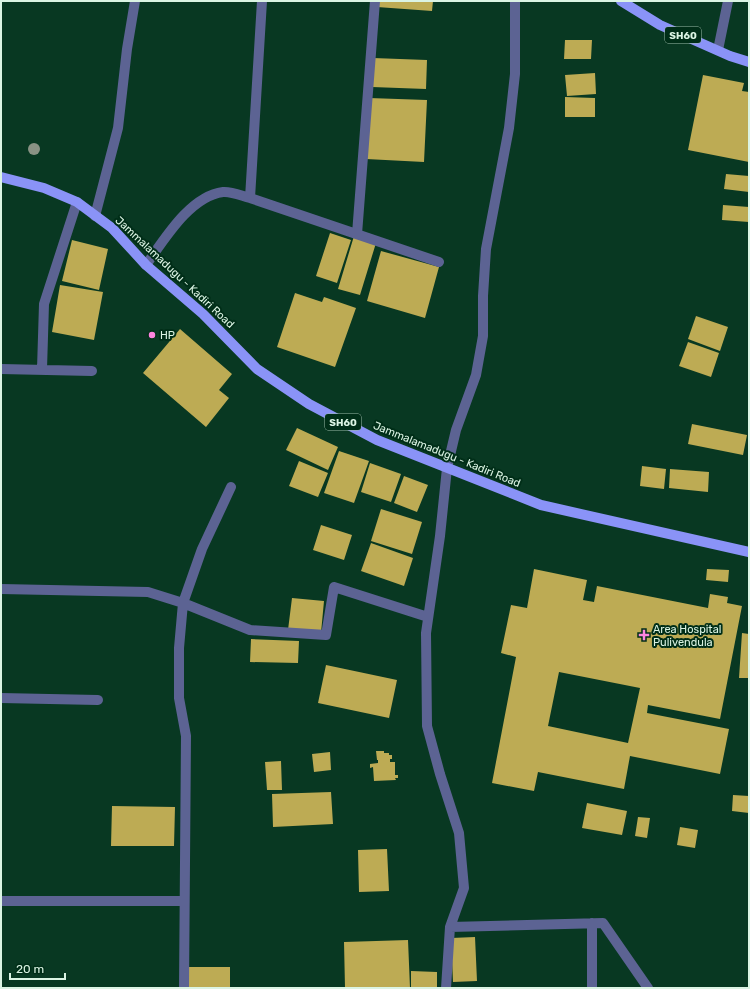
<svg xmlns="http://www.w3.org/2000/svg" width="750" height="989" font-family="Rubik,sans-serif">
<rect width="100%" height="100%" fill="#083822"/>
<path fill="#bdab54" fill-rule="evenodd" d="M377,1H433L432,11L377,7Z
M565,40H592L591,59H564Z
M373,58L427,60L426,89L372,87Z
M595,73L596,94L567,96L565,75Z
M703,75L744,83L742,91L749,92V162L688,150Z
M565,97L595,98V117H565Z
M369,98L427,100L424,162L366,159Z
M726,174L749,176V192L724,189Z
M723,205L749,207V222L722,220Z
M330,233L351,240L337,283L316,276Z
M354,236L376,243L360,295L338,289Z
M72,240L108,249L99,290L62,281Z
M381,251L439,267L425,318L367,301Z
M60,285L103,292L94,340L52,332Z
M295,293L322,302L324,297L356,308L335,367L277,347Z
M696,316L728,327L720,351L688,339Z
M180,329L232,374L219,390L229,398L206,427L143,373Z
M688,342L719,353L711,377L679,366Z
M692,424L747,435L743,455L688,444Z
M297,428L338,447L328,470L286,450Z
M339,451L369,461L354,503L324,493Z
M299,461L328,473L318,497L289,486Z
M370,463L401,474L391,502L361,492Z
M642,466L666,469L664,489L640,486Z
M670,469L709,472L708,492L669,488Z
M404,476L428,485L417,512L394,503Z
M381,509L422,522L412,554L371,541Z
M321,525L352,535L344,560L313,550Z
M371,543L413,558L404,586L361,571Z
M534,569L587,580L583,600L594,602L597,586L708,608L710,594L728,597L727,603L742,606L720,719L648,705L647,713L729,729L720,774L630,756L624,789L538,772L534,791L492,783L516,657L501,653L511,605L527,608ZM559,672L640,688L628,743L548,726Z
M707,569L729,570L728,582L706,580Z
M292,598L324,601L321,633L288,630Z
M742,633L749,634V678H739Z
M251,639L299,641L298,663L250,662Z
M326,665L397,680L389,718L318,703Z
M376,751H384V753H389V755H392V759H390V762H395V775H398V778H395L396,780L374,781L373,767L370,768V764L378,763V760H377Z
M330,752L331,770L314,772L312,754Z
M281,761L282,790H267L265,762Z
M331,792L333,824L273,827L272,794Z
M733,795L749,796V813L732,811Z
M587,803L627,811L622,835L582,828Z
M112,806L175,807L174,846H111Z
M638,817L650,818L647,838L635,836Z
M680,827L698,830L695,848L677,845Z
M387,849L389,891L359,892L358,850Z
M475,937L477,981L453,982L451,938Z
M408,940L410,988H345L344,942Z
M188,967H230V988H188Z
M411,971L437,972V988L411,987Z"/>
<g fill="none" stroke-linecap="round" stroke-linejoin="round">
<path stroke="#5c6393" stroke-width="10" d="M718,50L728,1
M250,198L262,1
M95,216L118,128L127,49L135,1
M357,234L375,1
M146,265C164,240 190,196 223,192C231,191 242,196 250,198L439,262
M1,369L92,371
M42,369L44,304L77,202
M1,589L148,592L183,603L250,630L326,635L334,587L428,617
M1,698L98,700
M1,901H184
M592,923V988
M450,927L603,923L648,988
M184,988L186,736L179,698V648L183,603L202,549L231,487
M446,988L450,927L464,888L459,833L440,774L427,726L426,633L440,536L447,468L456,430L476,375L483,336V296L486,249L509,128L515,74V1"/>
<path stroke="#8a93f7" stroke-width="10" d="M621,1L660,25L730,56L749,62
M1,177L44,188L77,202L112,228L146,265L203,314L257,369L309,404L377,440L541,505L749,552"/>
</g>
<circle fill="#899284" cx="34" cy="149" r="6"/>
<g fill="#fe85df" stroke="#002e18" stroke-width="1.5">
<circle cx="152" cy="335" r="4"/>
<path d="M642 629h4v4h4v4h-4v4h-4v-4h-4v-4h4z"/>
</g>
<g text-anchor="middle" stroke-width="4" stroke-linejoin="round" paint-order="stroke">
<g fill="#002e18" stroke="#99b9a7" stroke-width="1">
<rect x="665" y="27" width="36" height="16" rx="3"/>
<rect x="325" y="414" width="36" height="16" rx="3"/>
</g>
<g font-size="10" font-weight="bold" fill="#dbf4e4">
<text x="683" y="39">SH60</text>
<text x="343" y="426">SH60</text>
</g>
<g font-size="11" fill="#dbf4e4" stroke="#002e18">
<text transform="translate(175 272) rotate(43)" y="4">Jammalamadugu - Kadiri Road</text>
<text transform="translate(447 454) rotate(22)" y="4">Jammalamadugu - Kadiri Road</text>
</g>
<g font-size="11" fill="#dbf4e4" stroke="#002e18" text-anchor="start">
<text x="160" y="339">HP</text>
<text x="653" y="633">Area Hospital<tspan x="653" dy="13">Pulivendula</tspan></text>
</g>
</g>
<rect width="750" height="989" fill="none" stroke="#dbf4e4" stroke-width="4"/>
<path d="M10 973v6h55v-6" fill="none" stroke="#dbf4e4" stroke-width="2"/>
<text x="16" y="973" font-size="12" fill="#dbf4e4" stroke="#002e18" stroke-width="3" paint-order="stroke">20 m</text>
</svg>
